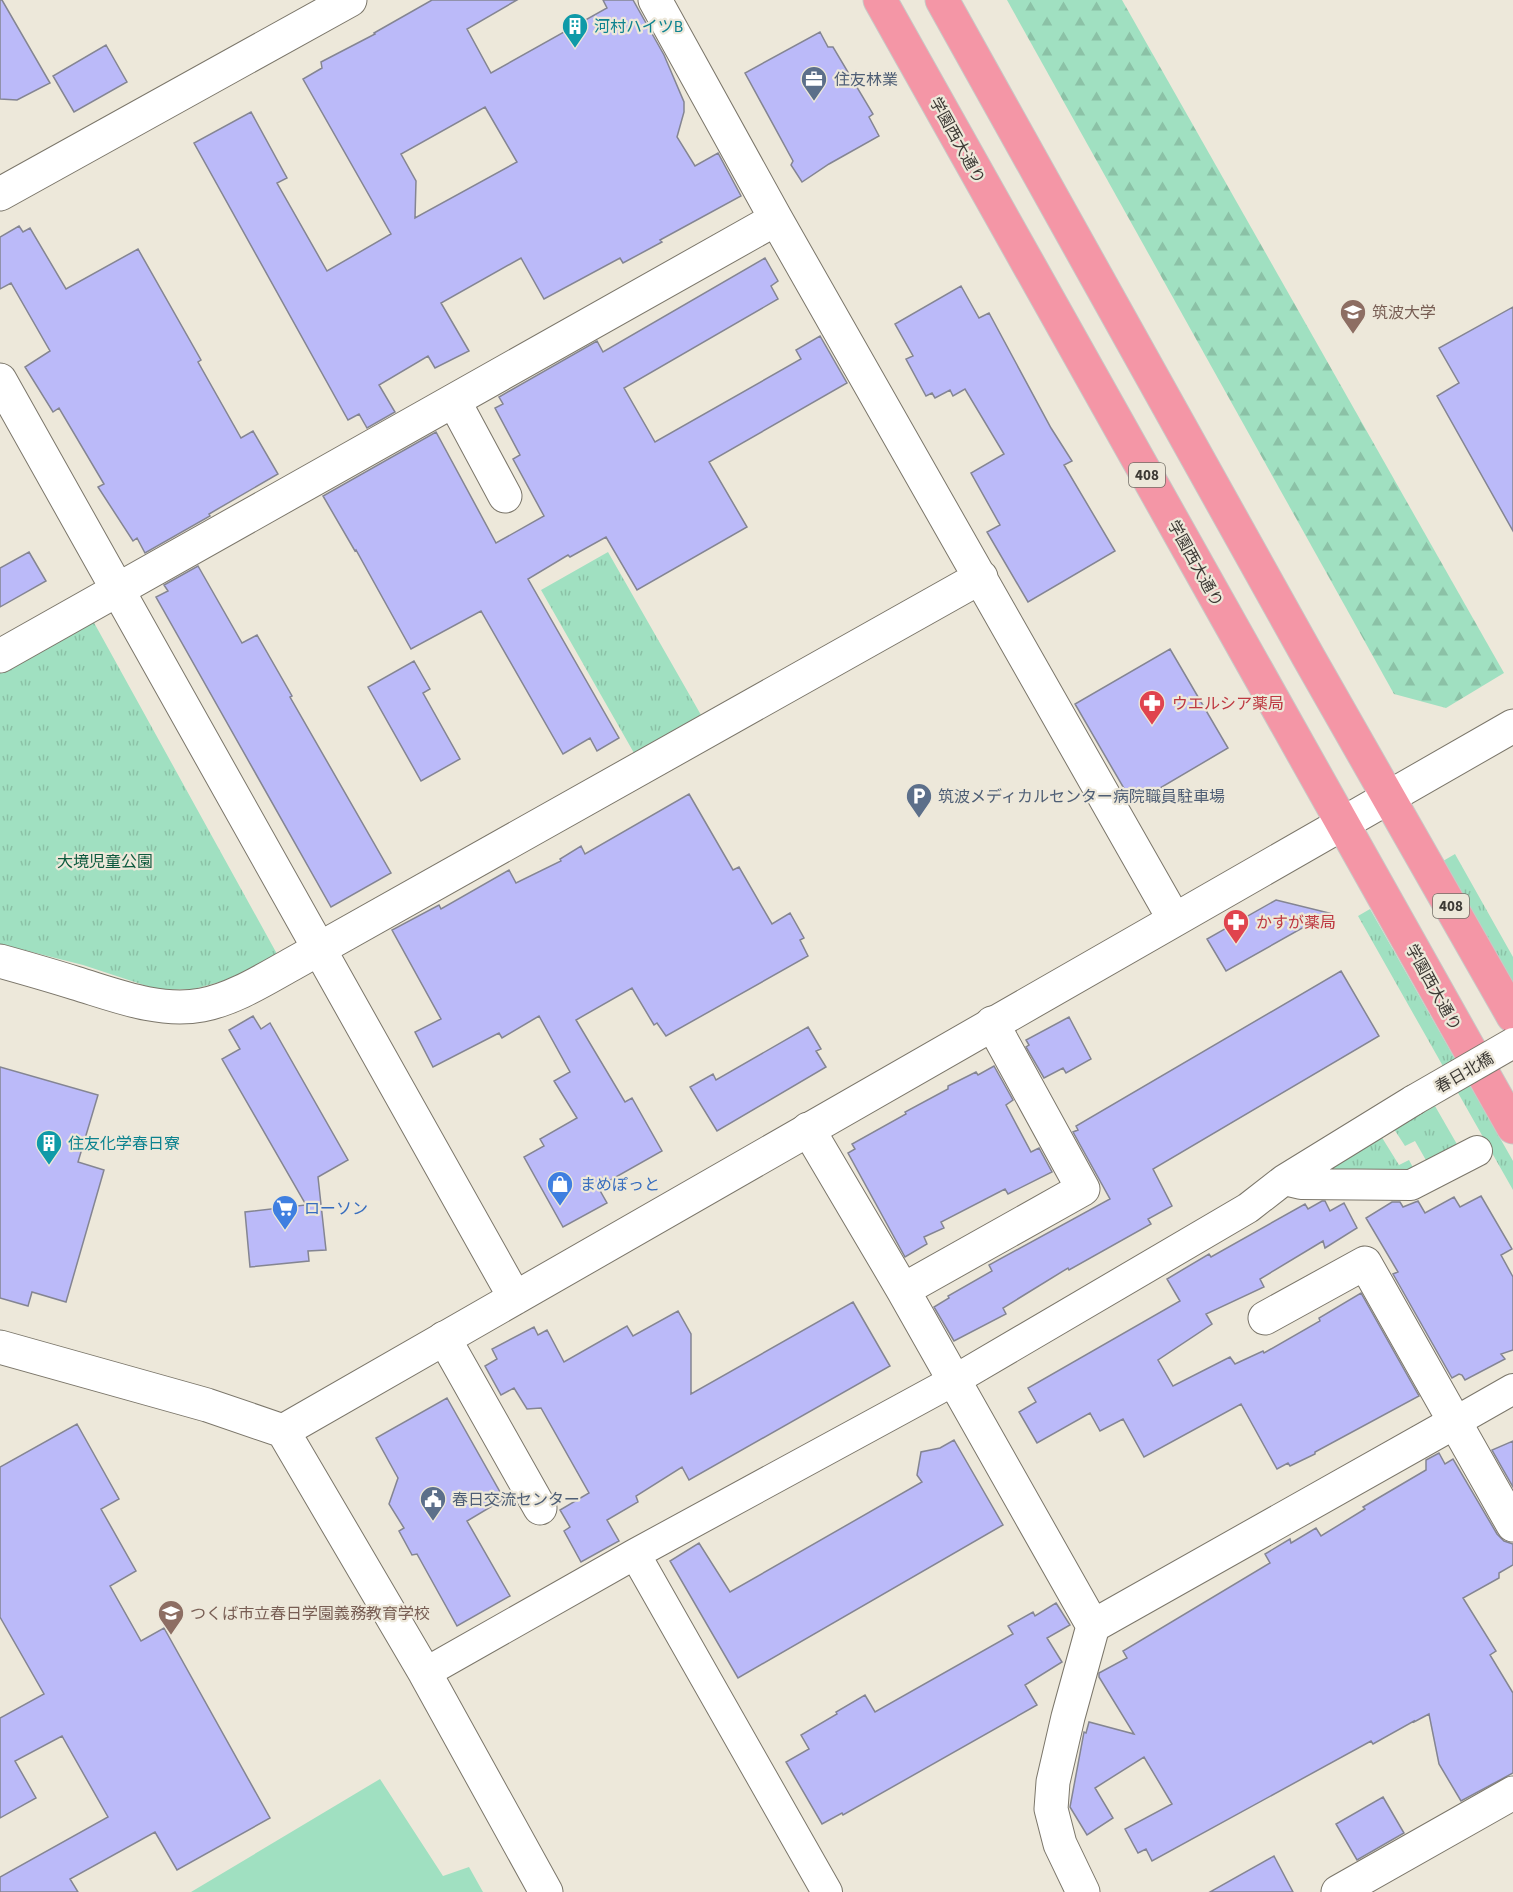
<svg xmlns="http://www.w3.org/2000/svg" width="1513" height="1892" font-family="'Source Sans 3','Noto Sans JP',sans-serif">
<defs>
<pattern id="grass-tufts" width="24" height="20" patternUnits="userSpaceOnUse" patternTransform="scale(1.5)"><rect width="24" height="20" fill="#a0e0c1"/><path d="M3 7l-1-3M5 7V3M7 7l1-3M15 17l-1-3M17 17v-4M19 17l1-3" fill="none" stroke="#8bc1a6"/></pattern>
<pattern id="forest-firs" width="22" height="20" patternUnits="userSpaceOnUse" patternTransform="scale(1.5)"><rect width="22" height="20" fill="#a0e0c1"/><path d="M5 1l3.5 6h-7zM16 11l3.5 6h-7z" fill="#8bc1a6"/></pattern>
</defs>
<rect width="100%" height="100%" fill="#ede8da"/>
<path fill="url(#grass-tufts)" d="M608,552L701,715L634,753L541,590Z
M92,619L277,954L234,978L194,989L159,990L83,965L0,944V671Z
M1455,854L1513,957V984L1443,861Z
M1370,909L1513,1161V1190L1358,916Z
M1435,1106L1462,1153L1431,1169L1415,1141L1405,1146L1394,1129Z
M1381,1136L1399,1165L1409,1160L1417,1175L1316,1179Z"/>
<path fill="url(#forest-firs)" d="M1007,0H1122L1504,673L1446,708L1394,694Z"/>
<path fill="#a0e0c1" d="M380,1779L443,1876L469,1867L483,1892H191Z"/>
<path fill="#bbbaf9" stroke="#848592" stroke-width="1.5" fill-rule="evenodd" d="M0,0H2L50,83L17,100L0,99Z
M432,0H517L467,29L491,73L607,8L603,0H633L664,55L684,102V112L677,137L695,166L718,153L741,196L660,240L662,242L623,263L620,258L544,299L521,258L441,303L469,351L435,368L428,356L379,385L395,412L367,428L359,414L348,420L194,143L251,112L287,178L277,183L327,271L391,234L303,79L322,68L321,62L375,34L374,33ZM485,107L517,162L415,218L416,181L401,154Z
M820,32L828,47H833L873,114L869,117L879,136L829,164L802,182L791,165L793,161L745,73Z
M106,45L127,82L74,112L53,76Z
M19,226L23,232L30,228L66,289L138,249L201,360L198,362L241,438L253,431L278,474L209,514L210,516L145,553L137,538L133,541L98,487L104,484L59,408L53,412L25,367L50,351L11,283L0,289V237Z
M765,258L778,281L771,286L778,299L624,388L655,442L801,359L796,350L820,336L847,383L709,462L747,527L637,590L606,537L570,557L568,555L528,579L619,738L597,751L590,738L563,754L481,611L411,649L356,550L355,551L323,496L436,432L496,543L544,516L513,459L520,455L495,408L503,404L499,397L597,341L603,352Z
M961,286L979,318L989,313L1051,428L1072,461L1064,465L1115,551L1028,602L987,532L1000,525L971,473L1004,454L965,389L953,396L950,390L935,398L932,393L926,396L906,359L913,356L895,324Z
M1513,307V531L1437,396L1459,383L1439,348Z
M29,552L46,581L0,607V568Z
M198,566L242,643L257,635L292,696L290,697L391,873L331,907L156,597L168,591L164,585Z
M1170,649L1228,748L1133,804L1075,704Z
M414,661L430,689L423,693L460,759L421,781L368,687Z
M689,794L733,870L739,867L772,924L790,913L804,938L800,940L808,956L666,1036L657,1023L654,1025L632,988L576,1020L625,1102L632,1098L662,1151L598,1187L607,1203L563,1227L524,1157L544,1146L540,1139L577,1118L554,1081L570,1072L539,1016L502,1038L499,1033L433,1067L415,1032L441,1019L392,930L439,905L441,909L509,870L516,883L561,861L560,859L581,846L585,854Z
M1276,900L1329,913L1226,971L1207,939Z
M1341,971L1379,1036L1153,1169L1172,1206L1148,1219L1151,1224L1069,1270L1068,1268L1003,1308L1006,1314L954,1341L934,1307L949,1298L948,1296L992,1271L989,1265L1110,1199L1073,1132L1078,1130L1076,1126Z
M253,1016L261,1029L270,1023L348,1160L318,1177L326,1250L308,1251L309,1261L250,1267L245,1212L306,1205L222,1059L240,1049L229,1030Z
M1069,1017L1091,1059L1066,1073L1063,1068L1044,1078L1026,1047L1029,1045L1026,1040Z
M808,1027L821,1049L816,1051L826,1067L717,1131L690,1087L713,1074L716,1080Z
M994,1066L1013,1100L1006,1105L1031,1152L1039,1148L1052,1172L1008,1194L1005,1189L941,1222L944,1228L924,1237L927,1244L905,1257L848,1153L855,1149L852,1144L906,1114L905,1112L948,1089V1086L976,1072L978,1075Z
M0,1067L98,1095L78,1162L104,1170L66,1302L32,1292L28,1306L0,1298Z
M1481,1196L1512,1249L1501,1255L1513,1277V1350L1501,1354L1505,1359L1465,1380L1462,1375L1459,1374L1452,1378L1393,1274L1398,1272L1366,1218L1392,1202H1400L1403,1207L1418,1201L1425,1213L1454,1197L1460,1207Z
M1322,1201H1325L1330,1211L1344,1203L1357,1228L1325,1248L1323,1241L1260,1279L1264,1287L1206,1314L1212,1324L1158,1360L1173,1386L1230,1357L1235,1364L1263,1351L1264,1353L1320,1321L1319,1318L1361,1293L1419,1396L1315,1452V1454L1290,1466L1288,1463L1277,1469L1241,1404L1144,1457L1123,1419L1100,1431L1090,1413L1037,1443L1019,1412L1036,1402L1028,1388L1180,1301L1167,1279L1209,1254L1211,1257L1305,1204L1308,1209Z
M853,1302L890,1366L689,1480L682,1467L636,1496L638,1502L607,1520L619,1541L581,1562L564,1531L570,1527L560,1510L589,1493L541,1408L527,1409L514,1388L501,1395L485,1366L497,1359L492,1349L534,1327L538,1335L547,1330L564,1362L627,1326L633,1336L678,1311L691,1334V1394Z
M447,1398L504,1499L467,1521L510,1596L457,1626L417,1554L412,1555L399,1531L404,1528L389,1504L398,1478L376,1438Z
M77,1424L119,1499L101,1509L136,1571L110,1586L141,1641L164,1628L270,1818L177,1870L155,1832L70,1879L78,1892H0V1877L108,1817L62,1736L15,1761L36,1798L0,1818V1718L44,1694L0,1617V1467Z
M954,1440L1003,1525L738,1678L670,1561L699,1543L730,1592L922,1482L917,1475L921,1452L940,1448Z
M1513,1441V1487L1492,1450Z
M1439,1453L1445,1464L1453,1459L1497,1534L1504,1541L1513,1544V1565L1499,1573V1578L1463,1598L1496,1651L1490,1655L1513,1693V1773L1461,1801L1439,1764L1429,1714L1414,1722V1721L1373,1744L1371,1741L1152,1861L1146,1849L1138,1853L1125,1829L1172,1804L1144,1757L1095,1788L1113,1818L1087,1835L1070,1807L1084,1732L1086,1733L1089,1722L1134,1734L1099,1677V1673L1127,1658L1123,1651L1270,1563L1265,1554L1290,1539L1291,1543L1316,1528L1321,1536L1365,1509L1363,1507L1426,1470V1460Z
M1056,1603L1070,1625L1047,1638L1062,1662L1025,1685L1037,1705L843,1815L842,1813L822,1824L786,1762L809,1749L801,1735L837,1714L836,1712L865,1695L875,1712L1013,1634L1008,1626L1033,1612L1035,1616Z
M1383,1797L1404,1833L1357,1860L1336,1824Z
M1274,1856L1293,1892H1210Z"/>
<g fill="none" stroke-linecap="round" stroke-linejoin="round">
<g stroke="#7b766a" stroke-width="32">
<path id="pedestrian" d="M1284,1180L1301,1184L1411,1185L1477,1151
M1455,1422L1513,1389
M635,1554L827,1892
M425,1673L635,1554L953,1381L1248,1208L1284,1180L1414,1100"/>
</g>
<g stroke="#7b766a" stroke-width="35">
<path id="minor" d="M655,0L776,219L1174,919
M454,401L505,496
M0,656L776,219
M0,961C25,968 50,975 75,983C115,995 159,1013 202,1005C234,999 265,979 294,963L981,577
M808,1129L903,1290L1093,1626
M903,1290L1083,1189L992,1023
M1265,1318L1365,1263L1513,1525
M444,1338L540,1508
M1083,1892L1060,1844L1051,1809L1053,1782L1068,1717L1093,1626L1455,1422
M1338,1892L1513,1793"/>
</g>
<g stroke="#7b766a" stroke-width="35">
<path id="tertiary" d="M0,194L350,0
M0,380L515,1298
M0,1347L207,1405L283,1431L425,1673L546,1892
M283,1431L1513,726"/>
</g>
<g stroke="#c9c8c6" stroke-width="35">
<path id="trunk" d="M880,0L1513,1127
M942,0L1309,658L1513,1016"/>
</g>
<use href="#pedestrian" stroke="#fff" stroke-width="30"/>
<use href="#minor" stroke="#fff" stroke-width="33"/>
<use href="#tertiary" stroke="#fff" stroke-width="33"/>
<use href="#trunk" stroke="#f496a6" stroke-width="33"/>
<g stroke="#7b766a" stroke-width="32" stroke-linecap="butt">
<path id="pedestrian-bridge" d="M1414,1100L1513,1043"/>
</g>
<use href="#pedestrian-bridge" stroke="#fff" stroke-width="30"/>
</g>
<defs>
<g id="building-pin" transform="scale(1.35)"><path d="M0 17L-7.5 6A9.5 9.5 0 1 1 7.5 6Z" fill="#0f9aa8" stroke="#ede8da"/><path d="M-4-6H4V6H1V3H-1V6H-4ZM-2.5-4.3h1.7v1.8h-1.7ZM.8-4.3h1.7v1.8H.8ZM-2.5-1h1.7V.8h-1.7ZM.8-1h1.7V.8H.8Z" fill="#fff"/></g>
<g id="office-pin" transform="scale(1.35)"><path d="M0 17L-7.5 6A9.5 9.5 0 1 1 7.5 6Z" fill="#5c6f8a" stroke="#ede8da"/><path d="M-6-3h4V-5.5h4V-3h4V5H-6ZM-1-4.5V-3h2v-1.5ZM-6 0V1H6V0Z" fill="#fff"/></g>
<g id="university-pin" transform="scale(1.35)"><path d="M0 17L-7.5 6A9.5 9.5 0 1 1 7.5 6Z" fill="#8d6e63" stroke="#ede8da"/><path d="M0-5L7-2L0 1L-7-2ZM-4 1L0 2.5L4 1V4Q0 6-4 4Z" fill="#fff"/></g>
<g id="pharmacy-pin" transform="scale(1.35)"><path d="M0 17L-7.5 6A9.5 9.5 0 1 1 7.5 6Z" fill="#e0444e" stroke="#ede8da"/><path d="M-2-6h4v4h4v4h-4v4h-4v-4h-4v-4h4Z" fill="#fff"/></g>
<g id="parking-pin" transform="scale(1.35)"><path d="M0 17L-7.5 6A9.5 9.5 0 1 1 7.5 6Z" fill="#5c6f8a" stroke="#ede8da"/><path d="M-3.5-5.5H1a3.5 3.5 0 0 1 0 7H-1V5.5H-3.5ZM-1-3.4V-.6H.8a1.4 1.4 0 0 0 0-2.8Z" fill="#fff"/></g>
<g id="shop-pin" transform="scale(1.35)"><path d="M0 17L-7.5 6A9.5 9.5 0 1 1 7.5 6Z" fill="#3f7fe0" stroke="#ede8da"/><path d="M-5-2.5h2.3a2.7 3.5 0 0 1 5.4 0H5L5.5 6h-11ZM-1.5-2.5h3a1.5 2.3 0 0 0-3 0Z" fill="#fff"/></g>
<g id="supermarket-pin" transform="scale(1.35)"><path d="M0 17L-7.5 6A9.5 9.5 0 1 1 7.5 6Z" fill="#3f7fe0" stroke="#ede8da"/><path d="M-6-5.5h2.5l.6 2H6L4.5 2H-2.5L-4.4-4H-6ZM-1.5 3.2a1.3 1.3 0 1 0 .1 0ZM3 3.2a1.3 1.3 0 1 0 .1 0Z" fill="#fff"/></g>
<g id="civic-pin" transform="scale(1.35)"><path d="M0 17L-7.5 6A9.5 9.5 0 1 1 7.5 6Z" fill="#5c6f8a" stroke="#ede8da"/><path d="M-.6-6.5H3V-4.5H.6V-3L4-1V1h2V6H-6V1h2V-1L-.6-3ZM-1.2 2.5V6h2.4V2.5Z" fill="#fff"/></g>
<g id="school-pin" transform="scale(1.35)"><path d="M0 17L-7.5 6A9.5 9.5 0 1 1 7.5 6Z" fill="#8d6e63" stroke="#ede8da"/><path d="M0-5L7-2L0 1L-7-2ZM-4 1L0 2.5L4 1V4Q0 6-4 4Z" fill="#fff"/></g>
</defs>
<g fill-rule="evenodd">
<use href="#building-pin" x="575" y="26"/>
<use href="#office-pin" x="814" y="79"/>
<use href="#university-pin" x="1353" y="312"/>
<use href="#pharmacy-pin" x="1152" y="703"/>
<use href="#parking-pin" x="919" y="796"/>
<use href="#pharmacy-pin" x="1236" y="922"/>
<use href="#building-pin" x="49" y="1143"/>
<use href="#shop-pin" x="560" y="1184"/>
<use href="#supermarket-pin" x="285" y="1208"/>
<use href="#civic-pin" x="433" y="1499"/>
<use href="#school-pin" x="171" y="1613"/>
</g>
<g text-anchor="middle" stroke-width="4.5" stroke-linejoin="round" paint-order="stroke">
<g fill="#ede8da" stroke="#726e66" stroke-width="1.5">
<rect x="1129" y="463" width="36" height="24" rx="4.5"/>
<rect x="1433" y="894" width="36" height="24" rx="4.5"/>
</g>
<g font-size="15" font-weight="bold" fill="#3d3a35">
<text x="1147" y="480">408</text>
<text x="1451" y="911">408</text>
</g>
<g font-size="16" fill="#0d838f" stroke="#ede8da" text-anchor="start">
<text x="594" y="32">河村ハイツB</text>
<text x="68" y="1149">住友化学春日寮</text>
</g>
<g font-size="16" fill="#4e5e75" stroke="#ede8da" text-anchor="start">
<text x="834" y="85">住友林業</text>
<text x="938" y="802">筑波メディカルセンター病院職員駐車場</text>
<text x="452" y="1505">春日交流センター</text>
</g>
<g font-size="16" fill="#3d3a35" stroke="#ede8da">
<text transform="translate(958 140) rotate(61)" y="6">学園西大通り</text>
<text transform="translate(1196 563) rotate(61)" y="6">学園西大通り</text>
<text transform="translate(1434 987) rotate(61)" y="6">学園西大通り</text>
<text transform="translate(1464 1072) rotate(-30)" y="6">春日北橋</text>
</g>
<g font-size="16" fill="#785e54" stroke="#ede8da" text-anchor="start">
<text x="1372" y="318">筑波大学</text>
<text x="190" y="1619">つくば市立春日学園義務教育学校</text>
</g>
<g font-size="16" fill="#be3a42" stroke="#ede8da" text-anchor="start">
<text x="1172" y="709">ウエルシア薬局</text>
<text x="1256" y="928">かすが薬局</text>
</g>
<g font-size="16" fill="#0e5a3e" stroke="#ede8da">
<text x="105" y="867">大境児童公園</text>
</g>
<g font-size="16" fill="#366cbe" stroke="#ede8da" text-anchor="start">
<text x="580" y="1190">まめぽっと</text>
<text x="304" y="1214">ローソン</text>
</g>
</g>
</svg>
